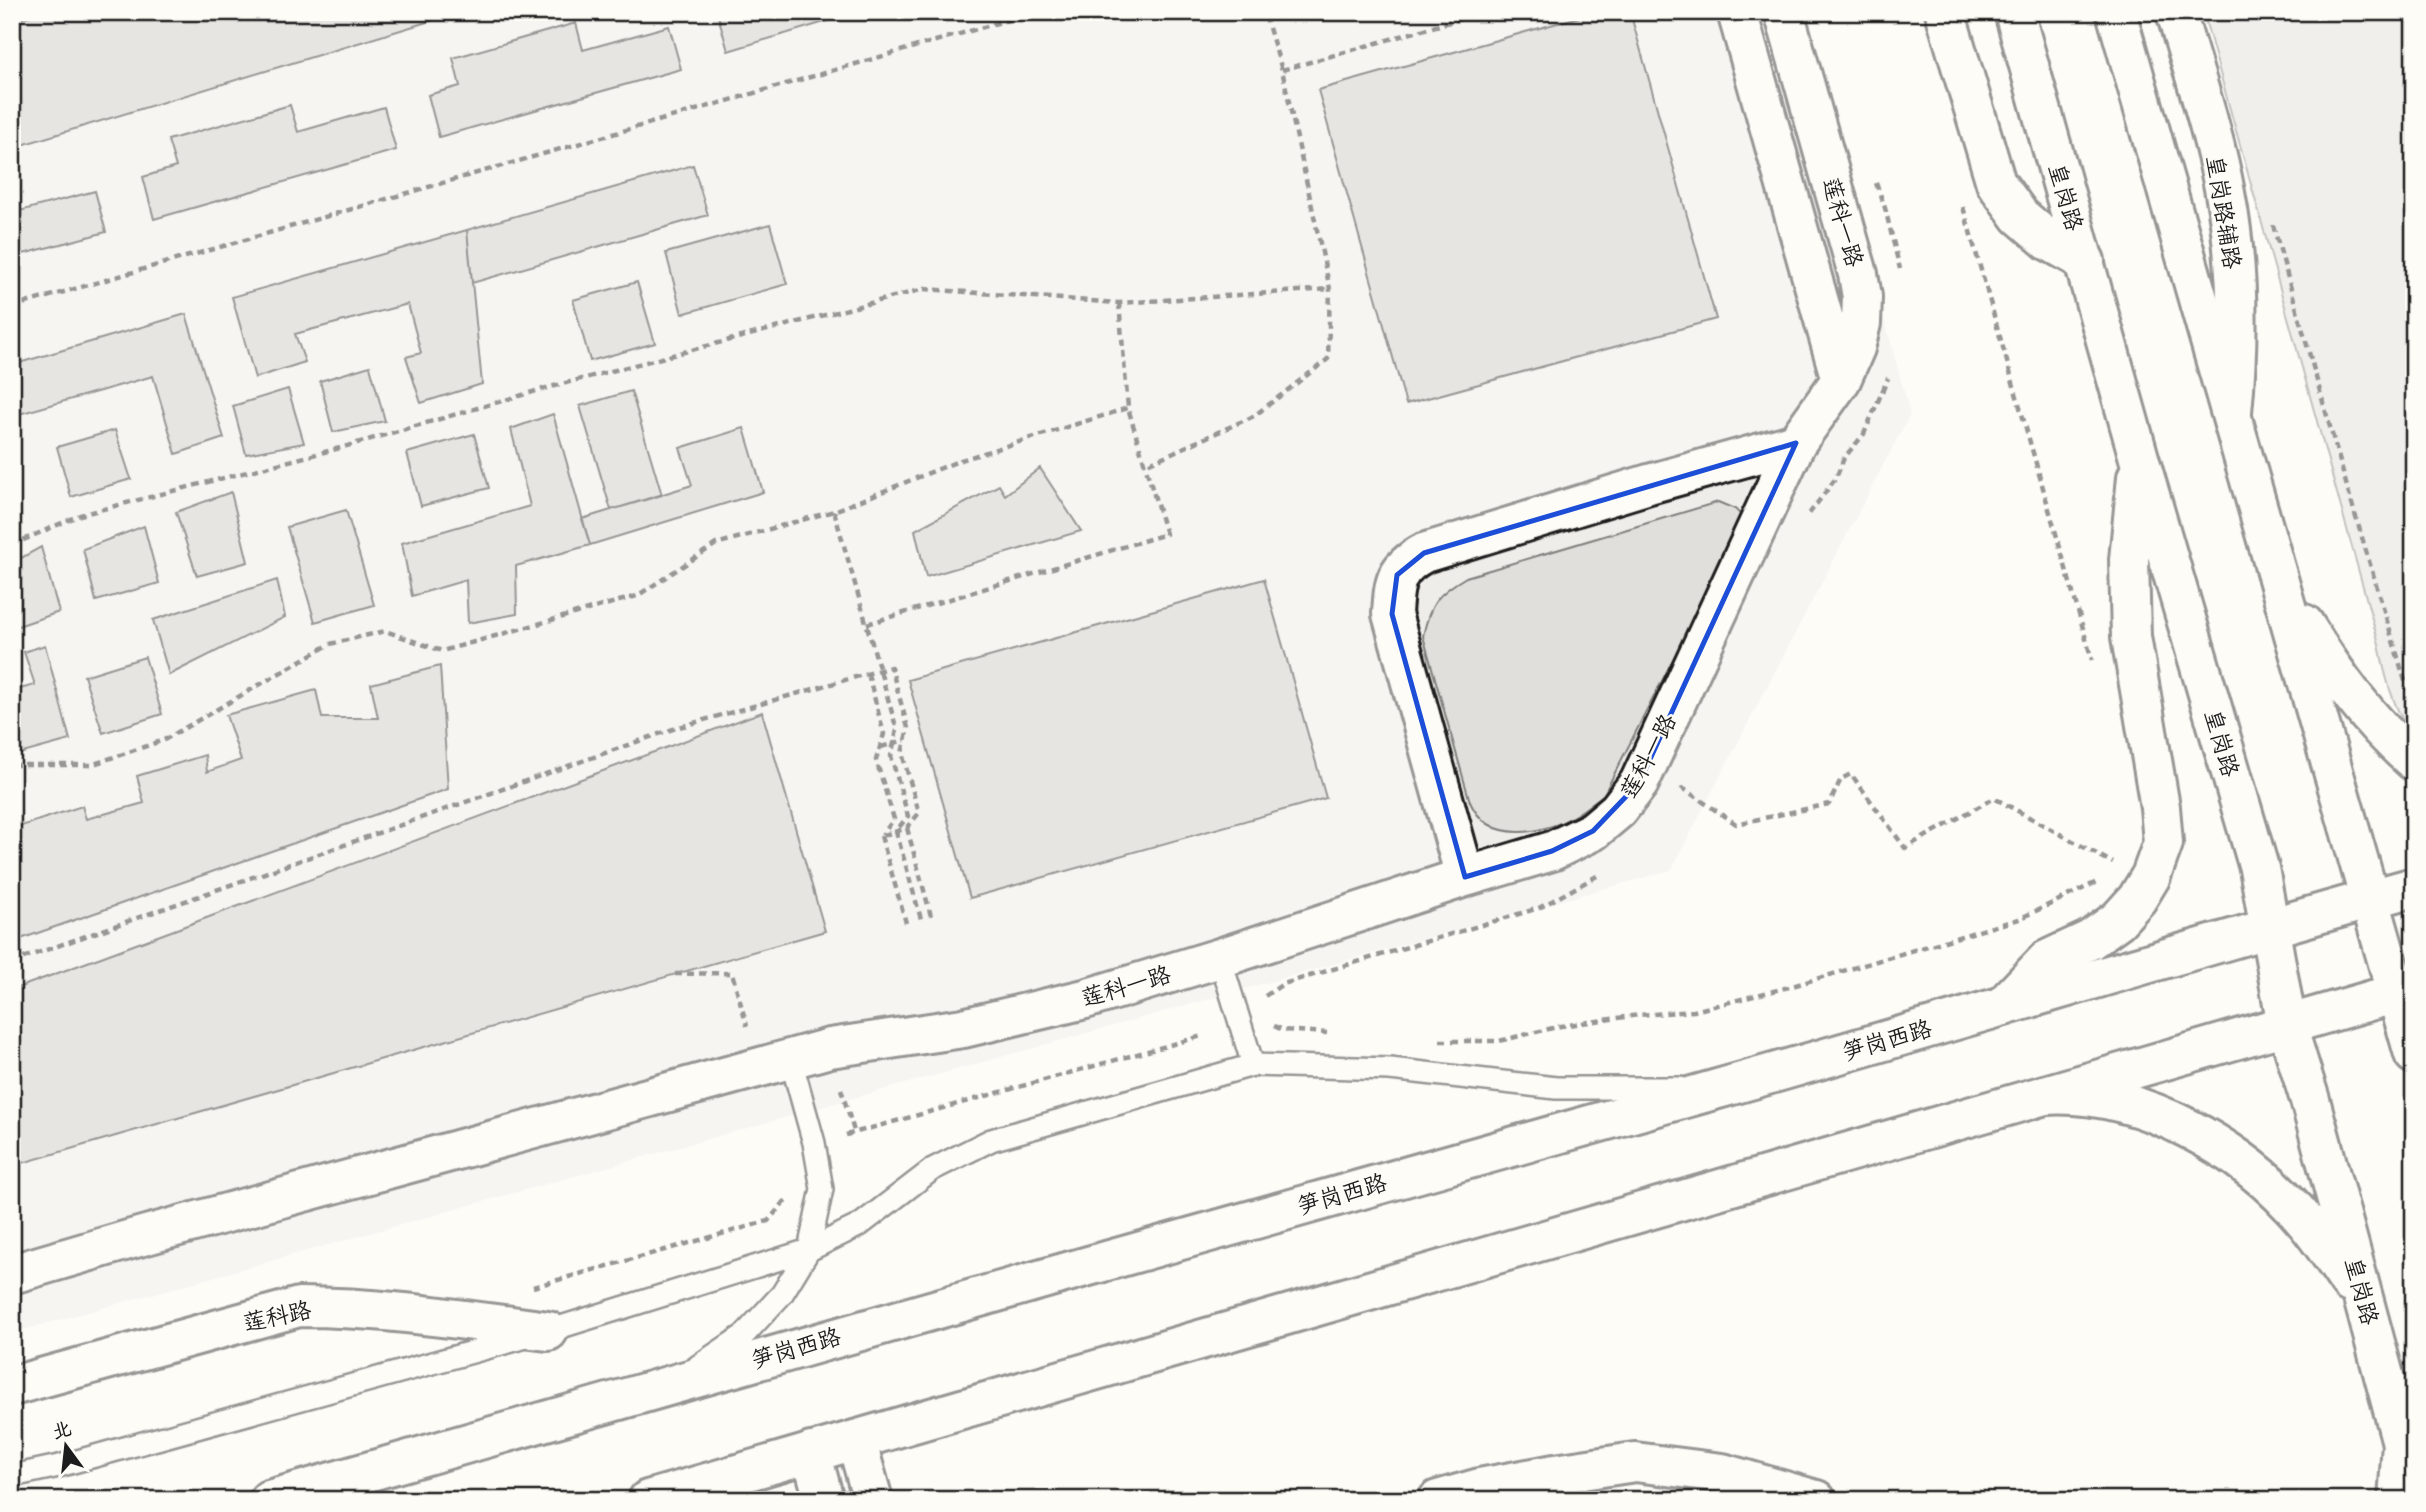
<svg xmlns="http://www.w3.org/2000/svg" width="2426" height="1512" font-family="Pangolin,'LXGW WenKai TC',sans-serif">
<rect width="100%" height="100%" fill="#fdfcf7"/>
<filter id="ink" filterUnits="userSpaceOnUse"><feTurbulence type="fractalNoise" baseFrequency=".0143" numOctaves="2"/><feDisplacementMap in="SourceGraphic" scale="14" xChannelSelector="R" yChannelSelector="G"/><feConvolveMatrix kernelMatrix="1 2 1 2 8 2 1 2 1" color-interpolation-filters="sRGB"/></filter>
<g filter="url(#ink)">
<path fill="#eeede9" d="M12,12H1801L1910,414L1671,870L12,1333Z"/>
<path fill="#e0dfdb" stroke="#7e7e7c" stroke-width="2" d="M2203,12H2414V739C2394,710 2385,678 2379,644Z
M1718,502L1735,509L1741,515L1739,531L1604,794C1596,800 1587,808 1577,814C1544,835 1489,845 1470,802L1423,636C1430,603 1437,594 1466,577Z"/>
<path fill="#cccbc8" stroke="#1c1c1c" stroke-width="2" d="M41,12H460L12,148V21Z
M717,12H858L728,51Z
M1597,12H1630L1716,319L1406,404L1318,90Z
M576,23L583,50L669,26L681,69L439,137L428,95L460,86L453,58Z
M290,105L298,132L384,107L396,150L154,219L143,177L176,167L168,140Z
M693,165L708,215L472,283L467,230Z
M95,191L106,232L12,257V213Z
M770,224L787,284L682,314L666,253Z
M467,230L482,384L421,403L406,357L421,353L408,304L295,334L305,362L255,378L232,297Z
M637,282L655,343L590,361L573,300Z
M186,314L224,438L176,454L153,376L12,416V365Z
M370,366L385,421L333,432L320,381Z
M288,389L304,443L246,454L233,406Z
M631,391L662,495L611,510L580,406Z
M553,414L590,545L516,566L517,614L468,623L466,580L412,596L402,543L530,506L511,429Z
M744,428L763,492L590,545L582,519L692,485L680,448Z
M115,430L131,479L71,497L57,447Z
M474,434L489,488L421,506L407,453Z
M1040,468L1081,531L926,577L915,530L999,485L1005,495Z
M231,492L248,562L197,576L176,512Z
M346,510L374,605L315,622L287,527Z
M144,526L159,583L96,601L83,549Z
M41,547L59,612L12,628V563Z
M1264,579L1326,798L970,898L908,680Z
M277,580L285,617L169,675L153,620Z
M45,645L70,740L12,756V691L35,685L24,652Z
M145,657L162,714L103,733L84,676Z
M440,666L448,789L12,942V829L82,806L86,819L144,803L137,776L205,755L207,772L241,760L226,715L316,690L322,718H378L371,684Z
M762,712L825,931L12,1166V990Z
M1732,1491L1735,1500H1703Z"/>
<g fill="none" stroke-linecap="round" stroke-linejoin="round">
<g stroke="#1c1c1c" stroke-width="26">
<path id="lane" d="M1220,958L1253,1065
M698,1366L744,1335L782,1294L809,1250L822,1189L814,1143L791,1060
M12,1476L59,1466L548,1331L809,1250L860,1225L933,1169L991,1140L1253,1065L1390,1069L1556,1088H1680"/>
</g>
<g stroke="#1c1c1c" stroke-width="44">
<path id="street" d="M1737,12L1841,380
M1465,877L1392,614C1394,583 1394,569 1424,553L1649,484L1796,443
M12,1274L128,1240L830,1048L963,1028L1085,999L1220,958L1465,877L1552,851L1593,831L1618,810L1639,783L1796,443L1841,380L1855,348L1861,323L1862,297L1858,274L1784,12
M12,1386L299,1307C383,1307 465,1320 548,1331
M856,1440L873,1500
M811,1452L824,1500
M1438,1500L1480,1488L1555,1474L1635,1462L1722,1473L1816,1500"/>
</g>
<g stroke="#1c1c1c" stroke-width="44">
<path id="primary" d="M1945,12L1996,183L2020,216L2049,241L2085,261
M2176,12C2193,72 2214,132 2225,193C2239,265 2239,340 2232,412
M269,1500C750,1360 1232,1226 1714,1090C1948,1024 2180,952 2414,887
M648,1500L2414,988
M2398,1500L2402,1443"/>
</g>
<g stroke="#1c1c1c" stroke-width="44">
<path id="highway" d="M2014,12L2139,458L2259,868L2287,1026L2310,1100L2402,1443L2414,1476
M2116,12L2414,1054
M2304,624C2335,675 2369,722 2414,761
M2003,1006L2047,960L2090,940L2118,920L2137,899L2151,876L2163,843L2160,807L2131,637L2129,560L2137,477
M2045,1095C2142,1089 2245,1149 2306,1222C2322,1241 2336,1263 2350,1283"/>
</g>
<path stroke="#1c1c1c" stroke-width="4.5" stroke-dasharray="7 5" stroke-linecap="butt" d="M1282,70L1485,12
M1876,183L1885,208L1900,269
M1963,207L2092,660
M2273,225L2349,494L2411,701
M1119,303L1128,408
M12,307L1036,12
M834,511L897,730L891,756L908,816L896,831L921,919
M1809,514L1836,478L1844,458L1864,434L1888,378
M12,545L80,515L340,448L543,389L924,289L1119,303L1330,289
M867,624L1166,534L1145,465
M868,674L884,734L876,760L894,819L882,835
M881,747L905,740
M12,765H91L164,740L330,644L385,631L442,651L637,596L716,544L834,511L961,460L1128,408L1145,465L1254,416L1328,359L1330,289L1282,70L1264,12
M1681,787L1736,824L1829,804L1841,779L1851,774L1905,848L1994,798L2113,863
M907,828L931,916
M881,836L906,923
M12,962L676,728L891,667L908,728L902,753L919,813L907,828L881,836
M675,974L732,973L747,1026
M1265,996L1283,984L1539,908L1597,876
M1274,1026L1283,1030L1327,1033
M1440,1041H1499L1561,1026L1639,1015L1694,1011L1789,987L2019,919L2097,882
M841,1089L854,1131
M846,1135L1202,1036
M533,1287L768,1221L786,1200"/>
<use href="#lane" stroke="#fdfcf7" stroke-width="21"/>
<use href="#street" stroke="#fdfcf7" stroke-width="38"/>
<use href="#primary" stroke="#fdfcf7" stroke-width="38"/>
<use href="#highway" stroke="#fdfcf7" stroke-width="38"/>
</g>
</g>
<path d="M0 0H2426V1512H0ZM1796,443L1639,783L1593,831L1552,851L1465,877L1392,614L1397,575L1424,553Z" fill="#fdfcf7" fill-opacity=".55" fill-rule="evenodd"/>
<path fill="none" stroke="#1d4ed8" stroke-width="5" stroke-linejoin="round" d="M1796,443L1639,783L1593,831L1552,851L1465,877L1392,614L1397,575L1424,553Z"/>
<g text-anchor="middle" stroke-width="5" stroke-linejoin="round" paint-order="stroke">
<g font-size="23" fill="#1c1c1c" stroke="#fdfcf7">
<text transform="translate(2066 197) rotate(74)" y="8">皇岗路</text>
<text transform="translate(2224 212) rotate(81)" y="8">皇岗路辅路</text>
<text transform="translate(1843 222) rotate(74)" y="8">莲科一路</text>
<text transform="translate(2222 743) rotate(74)" y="8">皇岗路</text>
<text transform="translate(1648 756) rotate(-62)" y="8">莲科一路</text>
<text transform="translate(1126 986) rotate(-16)" y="8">莲科一路</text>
<text transform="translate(1887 1040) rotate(-16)" y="8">笋岗西路</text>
<text transform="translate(1342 1194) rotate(-16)" y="8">笋岗西路</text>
<text transform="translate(2362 1291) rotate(75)" y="8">皇岗路</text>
<text transform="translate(277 1316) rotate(-12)" y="8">莲科路</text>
<text transform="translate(796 1348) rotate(-16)" y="8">笋岗西路</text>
</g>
</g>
<rect width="2426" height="1512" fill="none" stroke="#fdfcf7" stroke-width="42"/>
<rect x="21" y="21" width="2384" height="1470" fill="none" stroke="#1c1c1c" stroke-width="2.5" filter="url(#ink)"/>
<g transform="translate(66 1446) rotate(345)" stroke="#fdfcf7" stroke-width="5" paint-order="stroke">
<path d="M0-5L12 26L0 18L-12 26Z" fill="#1c1c1c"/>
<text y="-10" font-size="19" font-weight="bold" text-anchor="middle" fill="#1c1c1c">北</text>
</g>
</svg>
